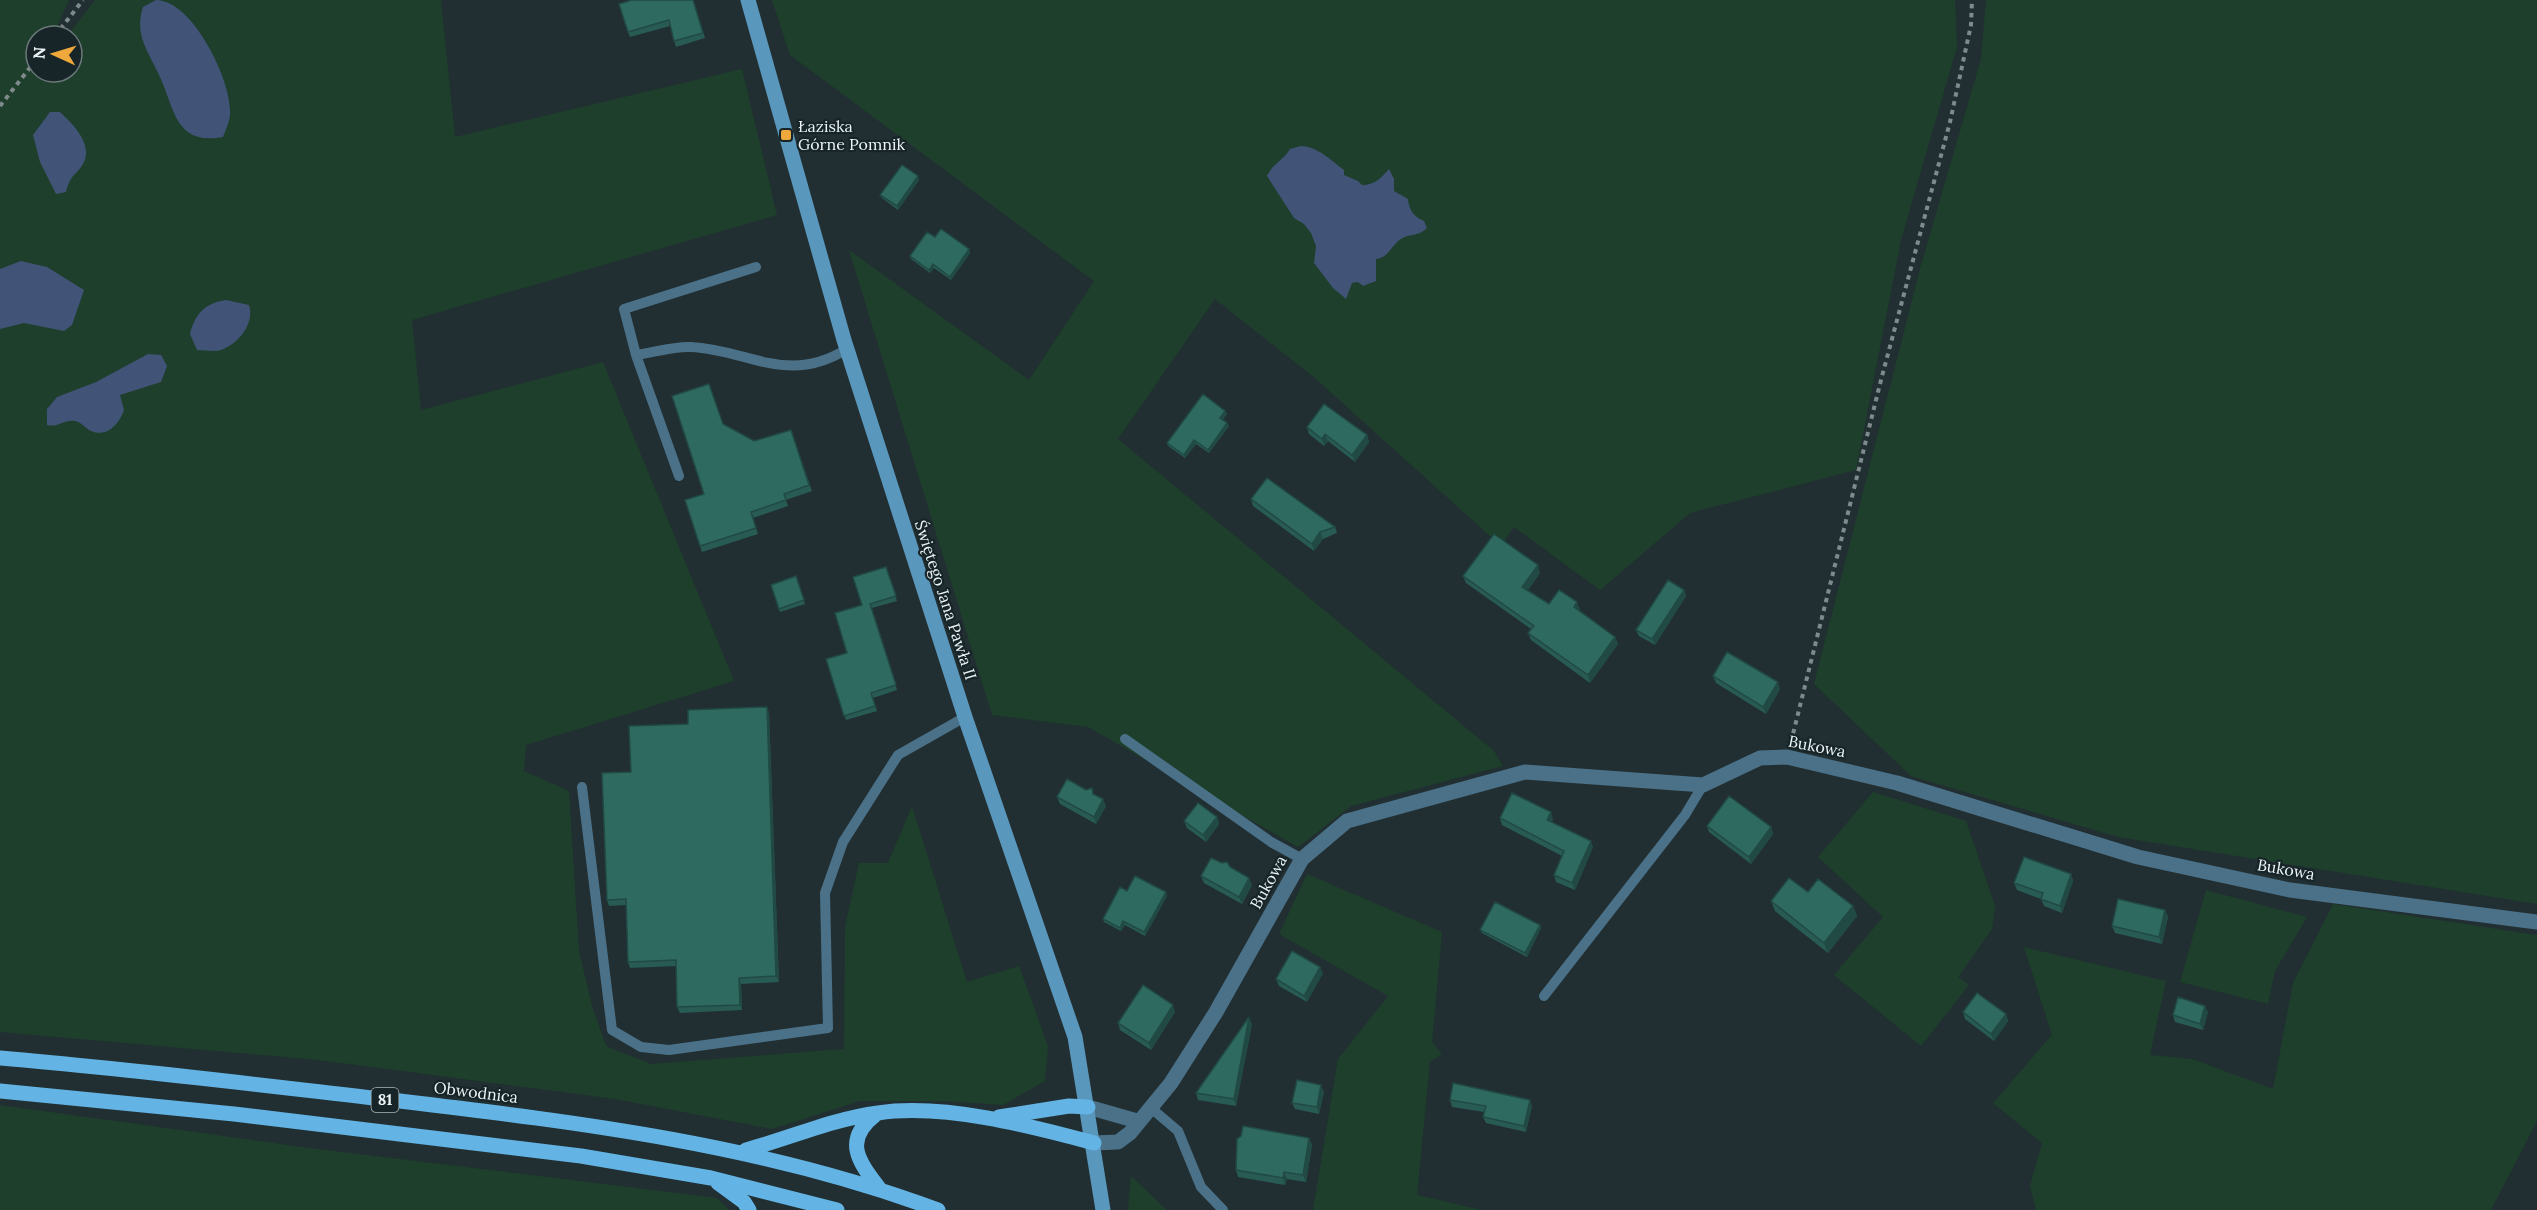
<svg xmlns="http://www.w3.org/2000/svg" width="2537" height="1210" font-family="Lora,serif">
<rect width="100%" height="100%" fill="#212f32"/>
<path fill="#1e3f2b" d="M0,0H69L53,36H36L37,73L72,72V36H67L95,0H441L455,137L742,69L777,215L412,320L421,410L603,362L734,681L526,745L524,771L569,791L579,951L592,1006L606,1046L651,1064L844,1049L845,927L859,863H888L912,806L967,982L1019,966L1048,1046L1045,1081L1003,1105L946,1101H860L772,1129L615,1099L319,1060L0,1032Z
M772,0H1955L1957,47L1901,240L1856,470L1690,513L1600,590L1514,527L1501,546L1316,379L1215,299L1118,439L1494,751L1503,766L1351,806L1298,847L1088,727L992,715L849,250L1029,380L1094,281L790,55Z
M1986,0H2537V904L2118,837L1911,776L1814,684L1921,265L1981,59Z
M1873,792L1966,821L1995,906L1992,929L1958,977L1969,985L1921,1046L1834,975L1883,917L1818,857Z
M1307,874L1442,932L1432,1042L1442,1054L1430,1062L1417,1195L1482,1210H1313L1338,1059L1388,996L1279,934Z
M2206,890L2307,917L2275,971L2268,1004L2180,982Z
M2333,904L2537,935V1121L2491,1210H2036L2030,1186L2042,1143L1993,1103L2052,1035L2024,947L2166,981L2150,1055L2192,1059L2273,1089L2293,983Z
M0,1105L302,1147L717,1198L729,1210H0Z
M1131,1176L1167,1210H1128Z"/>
<path fill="#415377" d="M156,0C192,0 230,78 230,110C231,119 226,129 223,137C174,146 175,108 159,75C148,51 134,35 143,7Z
M50,112H60C73,124 94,145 83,164C75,177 71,173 66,192L56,194L40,162L33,135Z
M1301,146C1317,146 1332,161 1344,170V175L1358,181L1362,185C1375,185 1381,178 1389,169L1394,179V191L1408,199C1409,210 1414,217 1424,221L1427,228C1418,237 1410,233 1401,239C1391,245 1389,258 1376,259V281L1363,286L1358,282L1352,283L1346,299L1333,288L1314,263L1316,246L1311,233L1304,224L1294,218L1267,176C1273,163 1283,161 1290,149Z
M21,261L47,267L84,290L72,325L64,331L24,323L0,329V269Z
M226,300L249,305C255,324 238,344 221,350C214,352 204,350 197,350L190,334C195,314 205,303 226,300Z
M148,354L161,355L167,366L161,382L120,395L124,410C119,424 107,438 91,431C85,428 81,422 75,421C64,419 58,428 47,425V409L57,397L96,382Z"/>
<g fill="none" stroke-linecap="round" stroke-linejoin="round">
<path stroke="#7f8a8d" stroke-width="4" stroke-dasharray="4.5 4.5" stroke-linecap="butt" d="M55,36L83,0
M0,106L36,60
M1791,742L1881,380L1950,122L1971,25L1972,0"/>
<path stroke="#4b7188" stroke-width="10" d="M636,355L624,309L756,267
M679,476L636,355C653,353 673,346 691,347C750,350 787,386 847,349
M1125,739L1271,842L1302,859
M582,787L612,1030L641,1047L669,1050L828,1028L825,893L843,842L898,755L965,717
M1544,996L1685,815L1703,785
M1151,1108L1178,1131L1201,1187L1223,1210"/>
<path stroke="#4b7188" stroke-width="15" d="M1088,1107L1137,1121
M1094,1143L1118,1142L1130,1133L1171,1083L1216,1012L1302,859L1347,821L1525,772L1703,785L1760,758L1787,757L1897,783L2138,857L2290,890L2537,922"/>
<path stroke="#5a97bc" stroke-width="15" d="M748,0L844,340L965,717L1075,1037L1103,1210"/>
<path stroke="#63b4e4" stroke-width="15" d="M0,1058C133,1069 267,1086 400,1101C583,1123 764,1145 938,1210
M0,1091L234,1114L581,1156L711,1178L837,1210
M875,1115C843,1140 858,1161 879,1188
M999,1117L1069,1106L1088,1107
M746,1150C790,1138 833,1119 878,1113C943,1103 1031,1126 1094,1143
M718,1183L744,1202L749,1210"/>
</g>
<path fill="#285b53" d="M693,0L705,38L676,47L670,26L630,37L628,32Z
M918,176L919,180L898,210L882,198L880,195Z
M935,237L969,249L970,253L951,280L934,268L930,273L911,259L910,256Z
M1225,411L1227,414L1223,419L1229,426L1209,453L1196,444L1185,458L1168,446L1167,443Z
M723,424L754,441L791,430L812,491L786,500L788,506L753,518L758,534L702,552L685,500L704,494Z
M1307,427L1367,435L1369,442L1355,462L1328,441L1324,446L1309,434Z
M1251,499L1335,527L1337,533L1323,539L1314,551L1253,506Z
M886,567L897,601L872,608L897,690L873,698L877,711L846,720L826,659L847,653L862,605Z
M1540,573L1528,590L1549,604L1580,609L1579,610L1615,637L1618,644L1590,683L1531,640L1528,633L1531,629L1466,583L1463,576Z
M796,576L805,604L780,612L771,585Z
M1684,590L1686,596L1655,645L1639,636L1636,630Z
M1713,676L1780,689L1766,714L1716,683Z
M767,707L769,713L779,982L741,984L742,1010L680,1013L677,1007L676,966L630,968L628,962L626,905L609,906L607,900L631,772L688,724Z
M1094,794L1106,806L1096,824L1060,804L1057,797Z
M1217,817L1219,824L1206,842L1187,828L1184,821Z
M1500,818L1553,819L1552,822L1593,847L1575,890L1556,882L1554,875L1562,856L1502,825Z
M1707,826L1771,827L1773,834L1751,864L1709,832Z
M1230,867L1252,885L1242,904L1204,883L1201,876Z
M2071,874L2073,881L2062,913L2044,906L2041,899L2017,890L2014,883Z
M1127,891L1167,896L1145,936L1125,925L1121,931L1104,922L1103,919Z
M1808,892L1853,906L1857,916L1828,953L1775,911L1771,901Z
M2165,910L2168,917L2162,944L2115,933L2112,926Z
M1540,925L1541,928L1527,957L1482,933L1480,930Z
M1323,973L1307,1002L1279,986L1276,979Z
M1175,1012L1151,1050L1120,1030L1118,1023Z
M1963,1012L2006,1014L2008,1021L1994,1041L1965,1019Z
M2208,1012L2203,1030L2175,1022L2173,1015Z
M1252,1024L1236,1106L1198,1100L1196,1093Z
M1324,1092L1319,1114L1295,1109L1292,1103Z
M1450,1100L1532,1106L1526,1132L1486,1123L1483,1117L1484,1112L1452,1107Z
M1309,1138L1312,1145L1306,1182L1287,1179L1285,1185L1238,1177L1236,1170Z"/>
<path fill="#214a44" d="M918,176L919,180L898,210L897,206Z
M969,249L970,253L951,280L950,277Z
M933,264L934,268L930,273L929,270Z
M1225,411L1227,414L1222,421L1220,418Z
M1227,423L1229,426L1209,453L1208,450Z
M1325,434L1328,441L1324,446L1322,439Z
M1367,435L1369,442L1355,462L1352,455Z
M1194,440L1196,444L1185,458L1184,455Z
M1320,532L1323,539L1314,551L1312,544Z
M1538,565L1540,573L1525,594L1522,587Z
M1684,590L1686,596L1655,645L1652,639Z
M1577,602L1580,609L1576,614L1574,607Z
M1615,637L1618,644L1590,683L1588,675Z
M1778,682L1780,689L1766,714L1763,707Z
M767,707L769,713L779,982L776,976Z
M1103,799L1106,806L1096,824L1094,817Z
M1551,812L1553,819L1549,827L1547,820Z
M1217,817L1219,824L1206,842L1203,835Z
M1771,827L1773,834L1751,864L1749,857Z
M1591,841L1593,847L1575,890L1572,883Z
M2071,874L2073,881L2062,913L2060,906Z
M1249,878L1252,885L1242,904L1239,897Z
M1166,892L1167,896L1145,936L1144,932Z
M1853,906L1857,916L1828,953L1824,943Z
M2165,910L2168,917L2162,944L2159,937Z
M1123,921L1125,925L1121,931L1120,928Z
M1540,925L1541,928L1527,957L1525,953Z
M1320,967L1323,973L1307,1002L1304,996Z
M739,978L741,984L742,1010L740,1005Z
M1173,1005L1175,1012L1151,1050L1149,1043Z
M2205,1006L2208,1012L2203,1030L2200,1024Z
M2006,1014L2008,1021L1994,1041L1991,1034Z
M1249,1017L1252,1024L1236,1106L1234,1099Z
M1321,1085L1324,1092L1319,1114L1317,1107Z
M1530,1100L1532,1106L1526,1132L1524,1126Z
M1309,1138L1312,1145L1306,1182L1303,1175Z
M1284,1172L1287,1179L1285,1185L1283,1178Z"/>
<path fill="#2f6a61" stroke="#214a44" stroke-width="1.5" d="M632,0H693L703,33L674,41L669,20L628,32L619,4Z
M902,165L918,176L897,206L880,195Z
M941,229L969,249L950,277L933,264L929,270L910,256L927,232L935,237Z
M709,384L723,424L754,441L791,430L809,485L784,494L786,500L751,512L756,528L700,546L685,500L704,494L672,396Z
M1203,394L1225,411L1220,418L1227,423L1208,450L1194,440L1184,455L1167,443Z
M1324,404L1367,435L1352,455L1325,434L1322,439L1307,427Z
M1267,478L1335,527L1320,532L1312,544L1251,499Z
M1494,534L1538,565L1522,587L1549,604L1559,590L1577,602L1574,607L1615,637L1588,675L1528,633L1534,626L1463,576Z
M886,567L896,596L870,604L896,685L871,693L875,706L844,716L826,659L847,653L835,613L862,605L853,577Z
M796,576L804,600L779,609L771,585Z
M1668,580L1684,590L1652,639L1636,630Z
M1727,652L1778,682L1763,707L1713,676Z
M767,707L776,976L739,978L740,1005L677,1007L676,960L628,962L626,899L607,900L602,773L631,772L629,726L688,724V710Z
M1067,779L1086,790L1092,788L1093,794L1103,799L1094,817L1057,797Z
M1512,793L1551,812L1547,820L1591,841L1572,883L1554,875L1564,851L1500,818Z
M1729,796L1771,827L1749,857L1707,826Z
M1198,803L1217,817L1203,835L1184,821Z
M2024,857L2071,874L2060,906L2041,899L2043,893L2014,883Z
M1211,858L1222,863L1227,862L1230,867L1249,878L1239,897L1201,876Z
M1135,876L1166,892L1144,932L1123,921L1120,928L1103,919L1120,887L1127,891Z
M1789,878L1808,892L1818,879L1853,906L1824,943L1771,901Z
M2118,899L2165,910L2159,937L2112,926Z
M1495,902L1540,925L1525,953L1480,930Z
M1292,951L1320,967L1304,996L1276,979Z
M1143,985L1173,1005L1149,1043L1118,1023Z
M1977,993L2006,1014L1991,1034L1963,1012Z
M2178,997L2205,1006L2200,1024L2173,1015Z
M1249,1017L1234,1099L1196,1093Z
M1297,1080L1321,1085L1317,1107L1292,1103Z
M1453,1083L1530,1100L1524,1126L1483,1117L1486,1106L1450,1100Z
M1243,1126L1309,1138L1303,1175L1284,1172L1283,1178L1236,1170L1237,1139L1241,1136Z"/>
<rect fill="#eea83c" stroke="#172528" stroke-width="2" x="780" y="129" width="12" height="12" rx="3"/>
<g text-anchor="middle" stroke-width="4.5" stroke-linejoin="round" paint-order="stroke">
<rect fill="#172528" stroke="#abb6b8" stroke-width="1.5" x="371.5" y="1088" width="27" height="24" rx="4.5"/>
<g font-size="15" font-weight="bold" fill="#ebf4f6">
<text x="385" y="1105">81</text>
</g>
<g font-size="16" fill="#ebf4f6" stroke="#172528" text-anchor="start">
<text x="798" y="132">Łaziska<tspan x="798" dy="18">Górne Pomnik</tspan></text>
</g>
<g font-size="16" fill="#ebf4f6" stroke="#172528">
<text transform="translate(946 600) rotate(72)" y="6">Świętego Jana Pawła II</text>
<text transform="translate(1817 746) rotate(11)" y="6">Bukowa</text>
<text transform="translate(2286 869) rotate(10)" y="6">Bukowa</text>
<text transform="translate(1268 882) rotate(-61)" y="6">Bukowa</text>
<text transform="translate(476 1092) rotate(7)" y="6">Obwodnica</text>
</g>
</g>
<g transform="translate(54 54) rotate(274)"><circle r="28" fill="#172528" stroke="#6c787a" stroke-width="1.5"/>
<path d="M0-4.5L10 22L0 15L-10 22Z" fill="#eea83c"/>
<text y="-9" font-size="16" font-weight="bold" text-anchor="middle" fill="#ebf4f6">N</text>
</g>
</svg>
